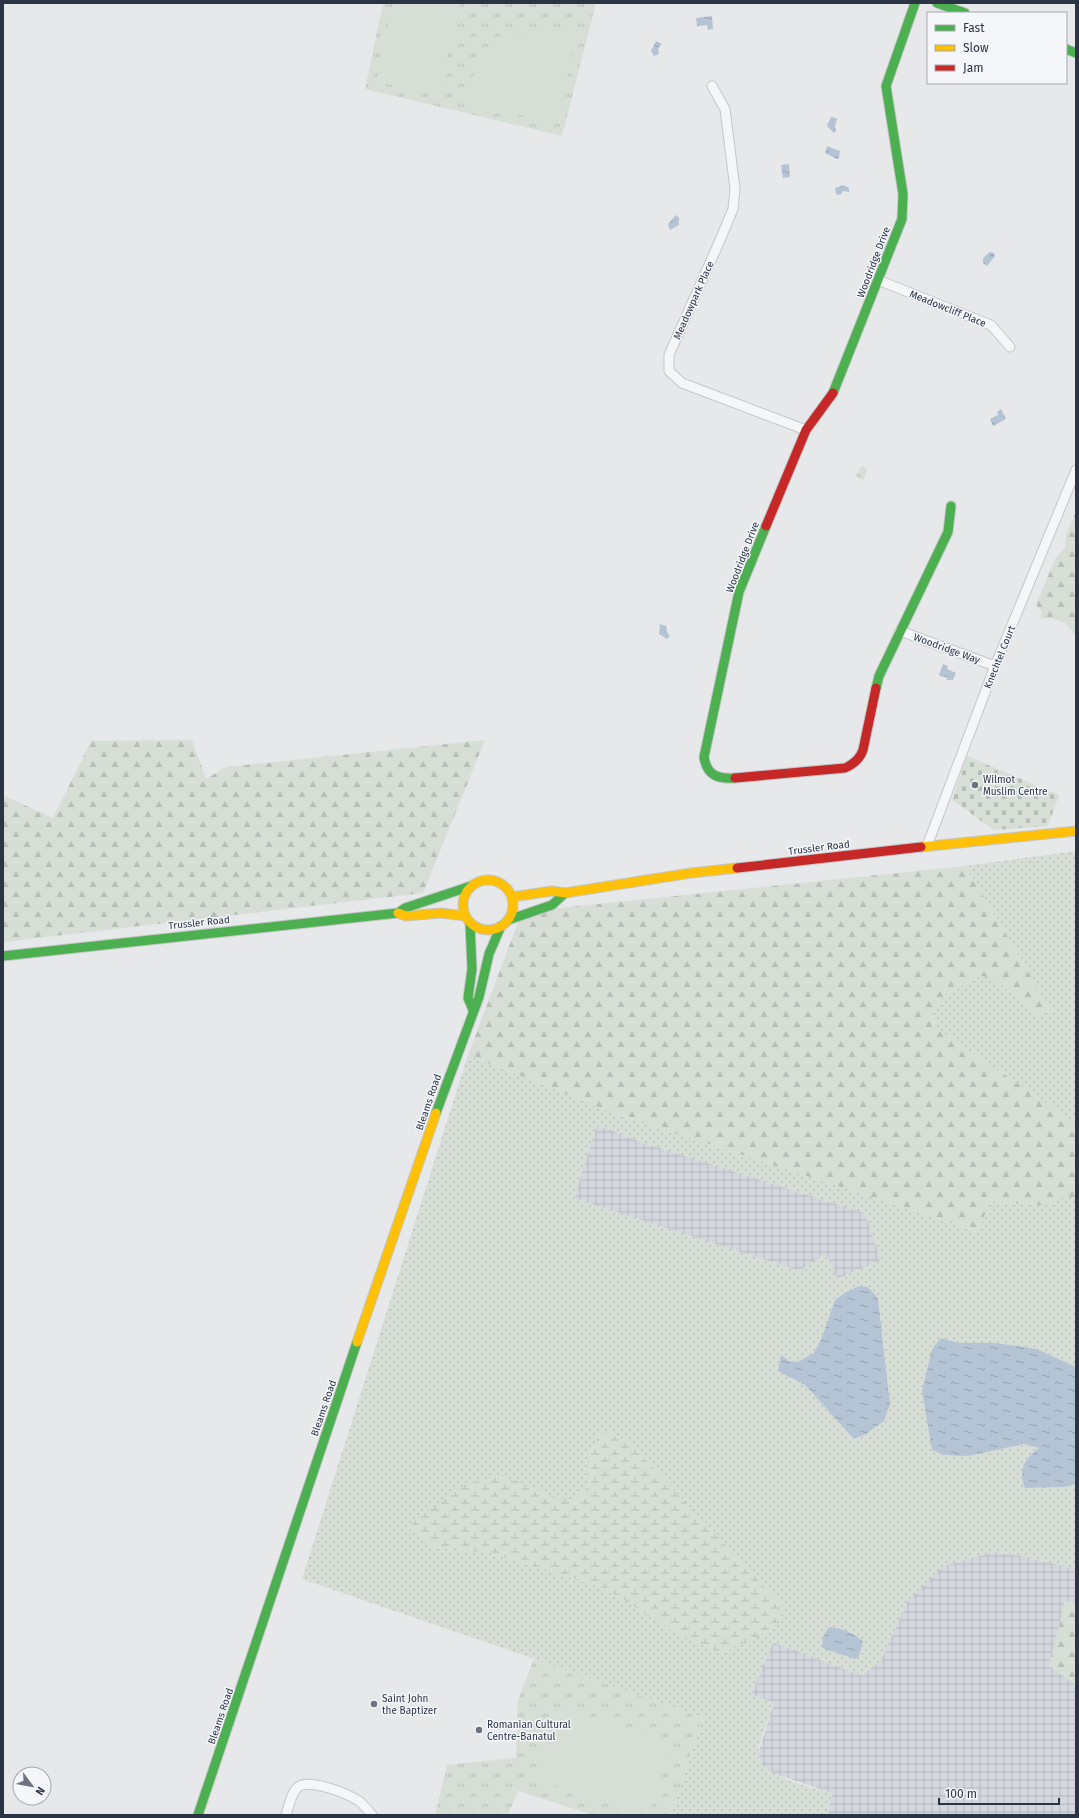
<svg xmlns="http://www.w3.org/2000/svg" width="1079" height="1818" font-family="'Fira Sans',sans-serif">
<defs>
<pattern id="industrial-grid" width="8" height="8" patternUnits="userSpaceOnUse"><rect width="8" height="8" fill="#d4d7dd"/><path d="M0 4h8M4 0v8" fill="none" stroke="#b6b9bf"/></pattern>
<pattern id="grass-dots" width="8" height="8" patternUnits="userSpaceOnUse"><rect width="8" height="8" fill="#d6ded6"/><path d="M2 2h.1M6 6h.1" fill="none" stroke="#b8bfb9" stroke-width="1.8" stroke-linecap="round"/></pattern>
<pattern id="forest-firs" width="22" height="20" patternUnits="userSpaceOnUse"><rect width="22" height="20" fill="#d6ded6"/><path d="M5 1l3.5 6h-7zM16 11l3.5 6h-7z" fill="#b8bfb9"/></pattern>
<pattern id="wetland-marsh" width="20" height="14" patternUnits="userSpaceOnUse"><rect width="20" height="14" fill="#d6ded6"/><path d="M1 5h8M5 5V1M11 12h8M15 12V8" fill="none" stroke="#b8bfb9"/></pattern>
<pattern id="cemetery-stones" width="16" height="16" patternUnits="userSpaceOnUse"><rect width="16" height="16" fill="#d6ded6"/><path d="M2 7V4a2 2 0 0 1 4 0v3zM10 15v-3a2 2 0 0 1 4 0v3z" fill="#b8bfb9"/></pattern>
<pattern id="park-tufts" width="24" height="20" patternUnits="userSpaceOnUse"><rect width="24" height="20" fill="#d6ded6"/><path d="M3 7l-1-3M5 7V3M7 7l1-3M15 17l-1-3M17 17v-4M19 17l1-3" fill="none" stroke="#b8bfb9"/></pattern>
<pattern id="water-ripples" width="26" height="14" patternUnits="userSpaceOnUse"><rect width="26" height="14" fill="#b4c4d5"/><path d="M2 4q2-2 4 0t4 0M15 11q2-2 4 0t4 0" fill="none" stroke="#93a0af"/></pattern>
</defs>
<rect width="100%" height="100%" fill="#e6e8ea"/>
<path fill="url(#industrial-grid)" d="M597,1125L644,1143L865,1213L881,1260L837,1279L799,1271L574,1198Z
M995,1552L1026,1557L1076,1569V1604L1065,1601L1050,1666L1076,1685V1815H828L832,1793L772,1773L762,1766L758,1754L774,1703L751,1695L773,1642L861,1675L880,1662L908,1601L943,1566Z"/>
<path fill="url(#grass-dots)" fill-rule="evenodd" d="M1076,851V1123L939,1030L932,1015L943,996L980,976L993,978L1039,1016L1031,976L965,866Z
M468,1055L616,1114L978,1232L989,1201L1044,1206L1068,1194L1076,1201V1367L1037,1349L997,1343H959L941,1338L968,1456L1024,1444L1039,1448L1025,1488L1065,1487L1076,1484V1569L1026,1557L995,1552L943,1566L908,1601L880,1662L861,1675L773,1642L751,1695L774,1703C770,1716 759,1741 758,1753C756,1776 815,1788 832,1793L828,1815H671L703,1717L302,1579ZM597,1125L644,1143L865,1213L881,1260L838,1279L826,1253L799,1271L574,1198ZM860,1286L868,1287L878,1298L890,1404L854,1439L805,1385L778,1371L781,1356L789,1361L798,1362L814,1353L822,1337L835,1300L846,1292ZM613,1433L632,1445L721,1654L671,1630L618,1596L596,1586L490,1553L435,1548L407,1527L436,1506L556,1497L575,1501L588,1486V1455L600,1434Z"/>
<path fill="url(#forest-firs)" d="M1076,511V636C1065,620 1059,618 1040,618L1042,612L1036,605L1055,559L1065,547L1066,535Z
M192,740L206,779L226,767L485,740L423,893L3,942V795L53,818L91,741Z
M965,866L1051,1010L1039,1016L993,978L980,976L943,996L932,1016L939,1030L1076,1123V1201L1068,1195L1044,1206L989,1201L979,1232L616,1114L468,1055L522,912Z
M1065,1601L1076,1604V1685L1049,1666Z"/>
<path fill="url(#wetland-marsh)" d="M613,1433L632,1445L784,1608L783,1620L760,1636L721,1654L671,1630L618,1596L596,1586L490,1553L435,1548L406,1527L464,1485L502,1475L556,1497L575,1500L588,1486V1455L600,1434Z"/>
<path fill="url(#cemetery-stones)" d="M967,756L1059,795L1048,826L994,830L952,800Z"/>
<path fill="url(#park-tufts)" d="M383,3H596L562,136L365,89Z
M862,465L867,470L863,481L856,476Z
M534,1659L703,1717L671,1815H593L518,1791L508,1815H435L447,1765L516,1758L518,1700Z"/>
<path fill="#d6ded6" d="M393,3H461L438,94L376,82Z
M554,28L577,31L557,119L551,122L464,103C469,70 492,44 523,33C532,29 544,29 554,28Z
M558,1706L672,1744L648,1815L533,1779Z"/>
<path fill="url(#water-ripples)" d="M712,16L713,29L708,30L707,25L697,26L696,18Z
M656,41L662,44L658,48L659,54L654,56L651,51Z
M831,117L836,118L837,119L835,126L836,131L834,133L827,126Z
M827,146L840,151L839,158L837,159L825,153Z
M789,164L790,177L783,178L781,165Z
M844,185L849,188V192L843,191L840,195L836,194L835,188Z
M676,215L679,218V225L670,230L668,224Z
M990,252L994,253L995,256L987,266L983,263V258Z
M1001,409L1006,419L993,426L990,419L998,415L997,412Z
M660,624L666,626L667,632L670,636L667,639L659,634Z
M943,664L948,666L947,669L956,673L953,680H947V678L939,675Z
M860,1286L868,1287L878,1298L890,1404L884,1421L866,1434L854,1439L805,1385L778,1371L781,1355L789,1361L798,1362L814,1353L822,1337L835,1300L846,1292Z
M941,1338L959,1343H997L1037,1349L1076,1367V1484L1065,1487L1025,1488C1018,1469 1024,1460 1039,1448L1024,1444L968,1456L944,1455L932,1450L922,1391L932,1349Z
M830,1627C842,1629 854,1632 863,1642L859,1656L855,1659L823,1648C821,1640 824,1632 830,1627Z"/>
<g fill="none" stroke-linecap="round" stroke-linejoin="round">
<g stroke="#c4c6c8" stroke-width="11">
<path id="street" d="M712,86L725,109L735,189L733,209L720,240L669,355V371L682,383L806,430
M878,280L991,325L1010,347
M900,631L995,666
M927,846L995,666L1076,470
M286,1815C289,1806 291,1793 298,1787C310,1778 348,1794 359,1801C364,1805 368,1810 372,1815"/>
</g>
<g stroke="#c4c6c8" stroke-width="11">
<path id="fast" d="M937,3L965,13
M1066,49L1076,53
M833,393L902,219L903,194L886,86L915,3
M876,688L879,676L948,532L951,506
M735,778C718,779 707,776 704,757L739,592L766,526
M508,920L552,905L565,893
M470,923L472,969L468,998L473,1010
M3,956L398,913L405,908L471,886
M436,1113L479,997L489,954L501,926
M198,1815L357,1342"/>
</g>
<g stroke="#c4c6c8" stroke-width="11">
<path id="slow" d="M921,847L1076,831
M463 905a25 25 0 1 1 50 0a25 25 0 1 1-50 0Z
M512,897L552,891L565,893L691,873L737,868
M398,913L406,916L441,913L465,916
M357,1342L436,1113"/>
</g>
<g stroke="#c4c6c8" stroke-width="11">
<path id="jam" d="M766,526L806,430L833,393
M735,778L845,768C854,764 860,759 863,750L876,688
M737,868L921,847"/>
</g>
<use href="#street" stroke="#f5f6f7" stroke-width="9"/>
<use href="#fast" stroke="#4caf50" stroke-width="9"/>
<use href="#slow" stroke="#ffc107" stroke-width="9"/>
<use href="#jam" stroke="#c62828" stroke-width="9"/>
</g>
<g fill="#6c737f" stroke="#f4f6f9" stroke-width="1.5">
<circle cx="975" cy="785" r="4"/>
<circle cx="374" cy="1704" r="4"/>
<circle cx="479" cy="1730" r="4"/>
</g>
<g text-anchor="middle" stroke-width="3" stroke-linejoin="round" paint-order="stroke">
<g font-size="10" fill="#2b3445" stroke="#f4f6f9">
<text transform="translate(873 262) rotate(-69)" y="4">Woodridge Drive</text>
<text transform="translate(693 300) rotate(-66)" y="4">Meadowpark Place</text>
<text transform="translate(948 308) rotate(22)" y="4">Meadowcliff Place</text>
<text transform="translate(742 557) rotate(-69)" y="4">Woodridge Drive</text>
<text transform="translate(947 648) rotate(20)" y="4">Woodridge Way</text>
<text transform="translate(999 657) rotate(-68)" y="4">Knechtel Court</text>
<text transform="translate(819 847) rotate(-7)" y="4">Trussler Road</text>
<text transform="translate(199 922) rotate(-6)" y="4">Trussler Road</text>
<text transform="translate(428 1102) rotate(-71)" y="4">Bleams Road</text>
<text transform="translate(323 1408) rotate(-71)" y="4">Bleams Road</text>
<text transform="translate(220 1716) rotate(-71)" y="4">Bleams Road</text>
</g>
<g font-size="10" fill="#2b3445" stroke="#f4f6f9" text-anchor="start">
<text x="983" y="783">Wilmot<tspan x="983" dy="12">Muslim Centre</tspan></text>
<text x="382" y="1702">Saint John<tspan x="382" dy="12">the Baptizer</tspan></text>
<text x="487" y="1728">Romanian Cultural<tspan x="487" dy="12">Centre-Banatul</tspan></text>
</g>
</g>
<rect width="1079" height="1818" fill="none" stroke="#2b3445" stroke-width="8"/>
<rect x="927" y="12" width="140" height="72" fill="#f4f6f9" stroke="#a4a8b1"/>
<rect x="935" y="25" width="20" height="6" fill="#4caf50" stroke="#a4a8b1"/>
<text x="963" y="32" font-size="12" fill="#2b3445">Fast</text>
<rect x="935" y="45" width="20" height="6" fill="#ffc107" stroke="#a4a8b1"/>
<text x="963" y="52" font-size="12" fill="#2b3445">Slow</text>
<rect x="935" y="65" width="20" height="6" fill="#c62828" stroke="#a4a8b1"/>
<text x="963" y="72" font-size="12" fill="#2b3445">Jam</text>
<g transform="translate(32 1786) rotate(122)"><circle r="19" fill="#f4f6f9" stroke="#a4a8b1"/>
<path d="M0-3L7 15L0 10L-7 15Z" fill="#6c737f"/>
<text y="-6" font-size="11" font-weight="bold" text-anchor="middle" fill="#2b3445">N</text>
</g>
<path d="M939 1798v6h120v-6" fill="none" stroke="#2b3445" stroke-width="2"/>
<text x="945" y="1798" font-size="12" fill="#2b3445" stroke="#f4f6f9" stroke-width="3" paint-order="stroke">100 m</text>
</svg>
